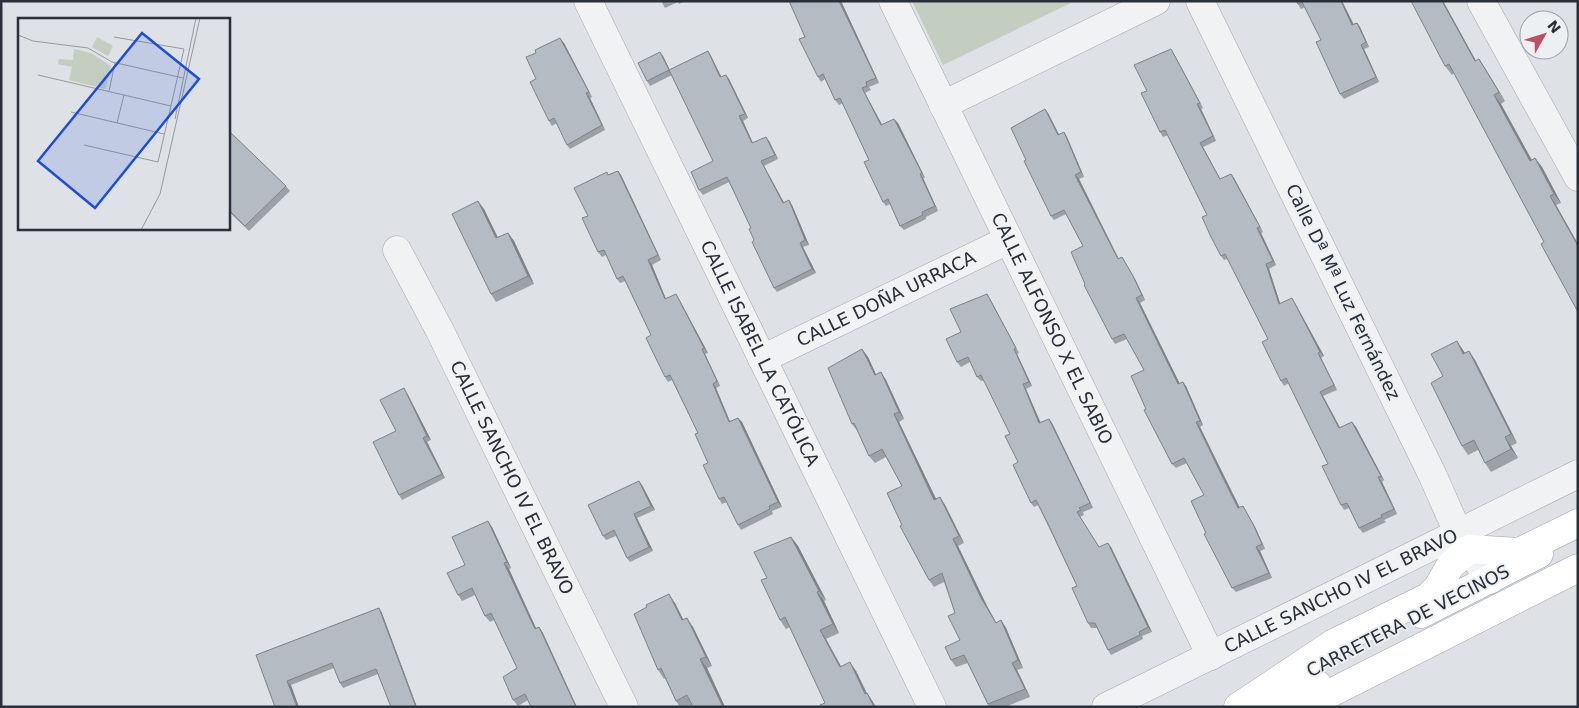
<svg xmlns="http://www.w3.org/2000/svg" width="1579" height="708" font-family="'DejaVu Sans',sans-serif">
<rect width="100%" height="100%" fill="#dee1e5"/>
<path fill="#c4cec0" d="M912,1H1075L943,65Z"/>
<g fill="none" stroke-linecap="round" stroke-linejoin="round">
<g stroke="#a4a8ae" stroke-width="29">
<g id="minor">
<path id="s1" d="M588,1L932,707"/>
<path id="s2" d="M893,1L1211,656"/>
<path d="M1200,1L1432,474L1459,535L1490,580"/>
<path d="M1481,1L1578,177"/>
<path d="M943,105L1156,1"/>
<path id="s3" d="M397,250L440,331L624,707"/>
<path id="s4" d="M762,359L1008,240"/>
<path id="s5" d="M1106,707L1578,474"/>
</g>
</g>
<g stroke="#9ea6b0" stroke-width="29">
<path id="major" d="M1421,614L1539,554
M1238,707L1334,643L1428,597L1438,587L1450,566L1469,549L1519,552L1578,523
M1277,707L1317,684
M1303,707L1578,568"/>
</g>
<use href="#minor" stroke="#f0f2f4" stroke-width="28"/>
<use href="#major" stroke="#fff" stroke-width="28"/>
</g>
<path fill="#9ca1a7" d="M661,1H685L679,4L678,2L665,8Z
M789,1H841L879,83L869,87L871,90L865,93L882,125L898,123L925,178H923L938,211L926,217V219L904,230L900,226L890,204L886,206L883,202L869,160L843,103L839,105L835,100L825,79L821,82L818,77L805,37Z
M1296,1H1342L1353,24L1357,23L1360,27L1369,47L1364,49L1379,82L1344,99L1340,94L1321,40L1305,7L1301,9Z
M1443,1L1476,61L1479,59L1505,101L1501,104L1532,160L1535,158L1542,167L1561,203L1556,205L1578,244V312L1544,242L1454,73L1452,75L1445,66Z
M564,43L592,97L590,98L605,130L570,149L567,145L557,123L552,126L549,121L536,79Z
M708,51L711,56L721,77L726,75L729,79L748,118L743,121L753,143L766,137L769,141L778,159L764,166L784,203L792,205L809,245L803,247L816,273L777,292L774,288L754,240L751,228L729,182L703,195L699,190L713,161L672,75L650,86L647,81L663,56L670,70Z
M1174,54L1203,108L1201,109L1216,141L1203,147L1220,179L1231,174L1234,178L1263,232L1261,233L1276,265L1269,269L1280,304L1295,303L1324,356L1321,358L1337,390L1323,396L1340,428L1352,422L1356,427L1384,480L1382,482L1397,514L1384,520L1386,522L1363,533L1359,528L1349,508L1344,510L1341,505L1328,464L1289,383L1284,386L1281,381L1268,339L1228,259L1224,260L1221,256L1207,215L1168,135L1163,137L1160,132L1147,91Z
M1048,113L1059,134L1064,132L1067,137L1084,177L1079,179L1119,259L1125,262L1136,281L1145,300L1140,303L1179,383L1186,386L1203,425L1200,427L1228,487L1239,507L1243,506L1256,529L1265,549L1260,551L1272,578L1236,592L1232,588L1206,533L1204,495L1187,463L1176,468L1172,464L1146,409L1144,370L1127,339L1115,344L1112,339L1085,284L1083,246L1066,214L1054,220L1051,216L1026,160Z
M229,131L286,186L290,191L249,231L229,212Z
M618,171L621,175L661,260L652,265L666,299H679L708,353L705,354L720,386L716,388L730,421L738,418L742,422L782,507L772,511L773,514L741,530L738,525L727,502L722,504L719,499L708,463L698,433L672,380L668,382L665,377L651,335L625,281L620,283L617,279L606,255L602,257L598,252L588,216L609,175Z
M484,209L498,238L508,233L514,241L534,284L496,302L491,294Z
M987,294L990,299L1019,353L1017,354L1032,386L1026,389L1040,423L1049,419L1052,423L1093,508L1083,512L1084,515L1080,517L1099,547H1111L1152,632L1142,636L1143,639L1111,655L1108,650L1097,628H1091L1088,623L1077,586L1038,505L1034,507L1031,503L1010,434L984,380L981,381L977,377L970,362L961,367L957,362L961,332Z
M862,349L868,357L876,375L881,372L886,380L904,419L899,422L936,499L940,497L945,505L964,543L958,546L987,606L996,623L1001,620L1006,628L1023,668L1017,670L1030,697L1005,707H989L968,663L956,667L951,660L960,640L955,613L944,582L934,587L929,580L902,525V486L886,457L875,463L869,456L858,432L852,424Z
M1463,350L1465,353L1469,351L1475,360L1517,443L1511,446L1518,458L1491,472L1485,463L1478,450L1468,455L1462,446L1443,376Z
M407,393L431,440L427,442L445,478L402,500L399,495L396,431Z
M642,485L655,510L637,518L653,551L630,562L627,558L616,536L606,540L603,536Z
M492,527L511,568L509,569L536,628L539,627L543,633L528,700L518,706L513,700L517,668L494,620L490,622L485,616L475,595L462,601L458,595Z
M791,537L798,546L826,600L824,601L839,633L826,639L841,666L856,671L867,693L873,702L825,703L790,627L786,629L780,620Z
M675,603L683,620L693,627L712,666L707,668L725,707H693L692,705L688,707H680L676,701L665,678L664,679L658,670Z
M379,608L382,613L378,674L343,688L340,683L334,668L291,685L256,655Z"/>
<path fill="#7f8388" d="M839,1H841L879,83L876,78Z
M1341,1H1342L1356,29L1352,25Z
M1442,1H1443L1481,70L1475,61Z
M1357,23L1360,27L1369,47L1366,42Z
M560,38L564,43L592,97L589,92Z
M1361,45L1364,49L1379,82L1376,77Z
M1171,49L1174,54L1203,108L1200,103Z
M708,51L711,56L724,82L720,77Z
M660,52L663,56L672,75L669,70Z
M1479,59L1485,68L1505,101L1499,92Z
M726,75L729,79L748,118L745,114Z
M862,88L865,93L885,130L881,125Z
M586,93L590,98L605,130L602,125Z
M1494,95L1501,104L1537,170L1530,161Z
M1197,104L1201,109L1216,141L1213,136Z
M1045,109L1048,113L1061,139L1058,135Z
M739,116L743,121L755,148L752,143Z
M894,119L898,123L925,178L922,173Z
M1064,132L1067,137L1084,177L1081,172Z
M766,137L769,141L778,159L775,155Z
M1200,143L1203,147L1223,184L1220,179Z
M1535,158L1542,167L1561,203L1554,194Z
M761,161L764,166L787,208L783,203Z
M618,171L621,175L661,260L658,255Z
M920,174L923,178L938,211L935,206Z
M1231,174L1234,178L1263,232L1260,227Z
M1075,175L1079,179L1121,264L1118,259Z
M1550,196L1556,205L1578,244V246Z
M789,200L792,205L809,245L805,240Z
M478,201L484,209L502,246L496,238Z
M1257,228L1261,233L1276,265L1273,261Z
M508,233L514,241L534,284L528,276Z
M800,243L803,247L816,273L812,269Z
M1122,257L1136,281L1145,300L1142,295Z
M648,260L652,265L668,304L665,299Z
M1266,264L1269,269L1282,309L1279,304Z
M676,294L679,299L708,353L704,348Z
M987,294L990,299L1019,353L1016,348Z
M1136,298L1140,303L1182,388L1178,384Z
M1292,298L1295,303L1324,356L1320,352Z
M1457,341L1463,350L1470,363L1463,354Z
M702,349L705,354L720,386L717,381Z
M862,349L868,357L880,383L875,375Z
M1014,349L1017,354L1032,386L1029,382Z
M1469,351L1475,360L1517,443L1511,434Z
M1318,353L1321,358L1337,390L1334,385Z
M881,372L886,380L904,419L899,412Z
M1183,382L1186,386L1203,425L1200,421Z
M713,384L716,388L732,427L729,422Z
M1023,384L1026,389L1043,428L1039,423Z
M404,388L407,393L431,440L427,436Z
M1320,392L1323,396L1343,433L1339,428Z
M894,414L899,422L940,507L934,500Z
M738,418L742,422L782,507L778,502Z
M1049,419L1052,423L1093,508L1090,503Z
M1196,422L1200,427L1242,512L1238,508L1225,482Z
M1352,422L1356,427L1384,480L1381,476Z
M1505,437L1511,446L1518,458L1511,449Z
M423,438L427,442L445,478L442,474Z
M1378,477L1382,482L1397,514L1394,509Z
M639,481L642,485L655,510L651,506Z
M940,497L945,505L964,543L959,536Z
M1243,506L1256,529L1265,549L1262,544Z
M634,514L637,518L653,551L649,547Z
M488,521L492,527L511,568L507,562Z
M791,537L798,546L826,600L819,591Z
M953,539L958,546L987,606L1001,631L996,623L981,598Z
M1108,543L1111,547L1152,632L1148,627Z
M1256,547L1260,551L1272,578L1269,573Z
M504,563L509,569L539,635L535,629Z
M817,592L824,601L839,633L833,624Z
M669,594L675,603L688,629L682,620Z
M379,608L382,613L417,707H416Z
M687,618L693,627L712,666L706,657Z
M1001,620L1006,628L1023,668L1018,660Z
M539,627L543,633L577,707H576Z
M820,630L826,639L846,676L840,667Z
M700,659L707,668L725,707H723Z
M850,662L856,671L871,703L865,694Z
M1012,663L1017,670L1030,697L1025,689Z
M287,681L291,685L299,707H297Z
M867,693L873,702L876,707H874Z"/>
<path fill="#b5bbc2" stroke="#7f8388" d="M789,1H839L876,78L866,82L867,86L862,88L881,125L894,119L922,173L920,174L935,206L922,212L923,215L900,226L888,199L883,202L864,162L869,160L840,98L835,100L823,74L818,77L799,39L805,37Z
M1296,1H1341L1352,25L1357,23L1366,42L1361,45L1376,77L1340,94L1316,42L1321,40L1302,2L1298,4Z
M1411,1H1442L1475,61L1479,59L1499,92L1494,95L1530,161L1535,158L1554,194L1550,196L1578,246V312L1541,244L1544,242L1449,64L1445,66Z
M560,38L589,92L586,93L602,125L567,145L554,118L549,121L530,82L536,79L526,57L536,53L535,50Z
M1171,49L1200,103L1197,104L1213,136L1200,143L1220,179L1231,174L1260,227L1257,228L1273,261L1266,264L1279,304L1292,298L1320,352L1318,353L1334,385L1320,392L1339,428L1352,422L1381,476L1378,477L1394,509L1381,515L1382,517L1359,528L1347,503L1341,505L1322,466L1328,464L1286,378L1281,381L1262,342L1268,339L1225,254L1221,256L1211,237L1202,217L1207,215L1165,130L1160,132L1141,93L1147,91L1134,65Z
M708,51L720,77L726,75L745,114L739,116L752,143L766,137L775,155L761,161L783,203L789,200L805,240L800,243L812,269L774,288L752,242L754,240L749,229L751,228L727,177L699,190L691,172L713,161L669,70Z
M660,52L669,70L647,81L638,63Z
M1045,109L1058,135L1064,132L1081,172L1075,175L1118,259L1122,257L1133,276L1142,295L1136,298L1178,384L1183,382L1200,421L1196,422L1225,482L1238,508L1243,506L1253,524L1262,544L1256,547L1269,573L1232,588L1204,534L1206,533L1191,501L1204,495L1184,458L1172,464L1144,410L1146,409L1131,376L1144,370L1124,334L1112,339L1084,285L1085,284L1071,252L1083,246L1064,210L1051,216L1024,161L1026,160L1011,128Z
M229,131L286,186L245,226L229,210Z
M618,171L658,255L648,260L665,299L676,294L704,348L702,349L717,381L713,384L729,422L738,418L778,502L769,506L770,509L738,525L724,497L719,499L703,465L708,463L695,434L698,433L670,375L665,377L646,338L651,335L623,276L617,279L604,250L598,252L582,218L588,216L574,188L607,172L608,175Z
M478,201L496,238L508,233L528,276L491,294L452,214Z
M987,294L1016,348L1014,349L1029,382L1023,384L1039,423L1049,419L1090,503L1079,508L1081,510L1077,512L1099,547L1108,543L1148,627L1139,632L1140,635L1108,650L1095,623H1088L1072,588L1077,586L1049,526L1036,500L1031,503L1013,465L1018,462L1005,436L1010,434L981,375L977,377L968,357L957,362L946,339L961,332L950,309Z
M1457,341L1463,354L1469,351L1511,434L1505,437L1511,449L1485,463L1474,440L1462,446L1431,383L1443,376L1431,354Z
M862,349L875,375L881,372L899,412L894,414L934,500L940,497L959,536L953,539L981,598L996,623L1001,620L1018,660L1012,663L1025,689L988,704L964,655L951,660L945,647L960,640L948,616L955,613L942,573L929,580L900,526L902,525L887,493L902,486L882,449L869,456L854,423L852,424L828,368Z
M404,388L427,436L423,438L442,474L399,495L373,442L396,431L380,400Z
M639,481L651,506L634,514L649,547L627,558L614,530L603,536L588,505Z
M488,521L507,562L504,563L535,629L539,627L576,707H531L525,694L513,700L503,677L517,668L491,613L485,616L472,588L458,595L447,573L465,565L452,537Z
M791,537L819,591L817,592L833,624L820,630L840,667L850,662L865,694L867,693L874,707H821L820,705L825,703L785,617L780,620L770,599L761,580L767,578L754,552Z
M669,594L682,620L687,618L706,657L700,659L723,707H693L687,695L676,701L661,668L658,670L634,614L647,607L646,605Z
M379,608L416,707H391L376,669L340,683L332,663L287,681L297,707H275L256,655Z"/>
<g text-anchor="middle" stroke-width="4" stroke-linejoin="round" paint-order="stroke">
<g font-size="18" fill="#29303a" stroke="#edf0f3">
<text transform="translate(1343 292) rotate(64)" y="6">Calle Dª Mª Luz Fernández</text>
<text dy="6" stroke="none"><textPath href="#s4" startOffset="138">CALLE DOÑA URRACA</textPath></text>
<text dy="6" stroke="none"><textPath href="#s2" startOffset="364">CALLE ALFONSO X EL SABIO</textPath></text>
<text dy="6" stroke="none"><textPath href="#s1" startOffset="392">CALLE ISABEL LA CATÓLICA</textPath></text>
<text dy="6" stroke="none"><textPath href="#s3" startOffset="255">CALLE SANCHO IV EL BRAVO</textPath></text>
<text dy="6" stroke="none"><textPath href="#s5" startOffset="262">CALLE SANCHO IV EL BRAVO</textPath></text>
<text transform="translate(1408 621) rotate(-27)" y="6">CARRETERA DE VECINOS</text>
</g>
</g>
<g transform="translate(18 18)">
<rect width="212" height="212" fill="#dee1e5"/>
<path d="M79,19L95,28L90,38L74,29ZM56,31L73,35L93,48L87,71L51,62L54,49L40,46L41,41L55,42Z" fill="#c4cec0"/>
<path fill="none" stroke="#969aa1" stroke-width="1" d="M0,17L15,23L70,30L94,44L165,60M20,57L153,88M91,73L97,45M53,94L146,116M157,101L178,0M99,105L106,77M66,127L140,144L166,31L96,19M123,212L142,176L182,0"/>
<path fill="#1d4ed8" fill-opacity="0.15" stroke="#1d4ed8" stroke-width="2.5" d="M124,15L181,61L77,190L20,143Z"/>
<rect width="212" height="212" fill="none" stroke="#29303a" stroke-width="2.5"/>
</g>
<rect width="1579" height="708" fill="none" stroke="#29303a" stroke-width="5"/>
<g transform="translate(1544 35) rotate(51)"><circle r="24" fill="#edf0f3" stroke="#9fa3a9"/>
<path d="M0-4L9 19L0 12L-9 19Z" fill="#be4f65"/>
<text y="-8" font-size="14" font-weight="bold" text-anchor="middle" fill="#29303a">N</text>
</g>
</svg>
